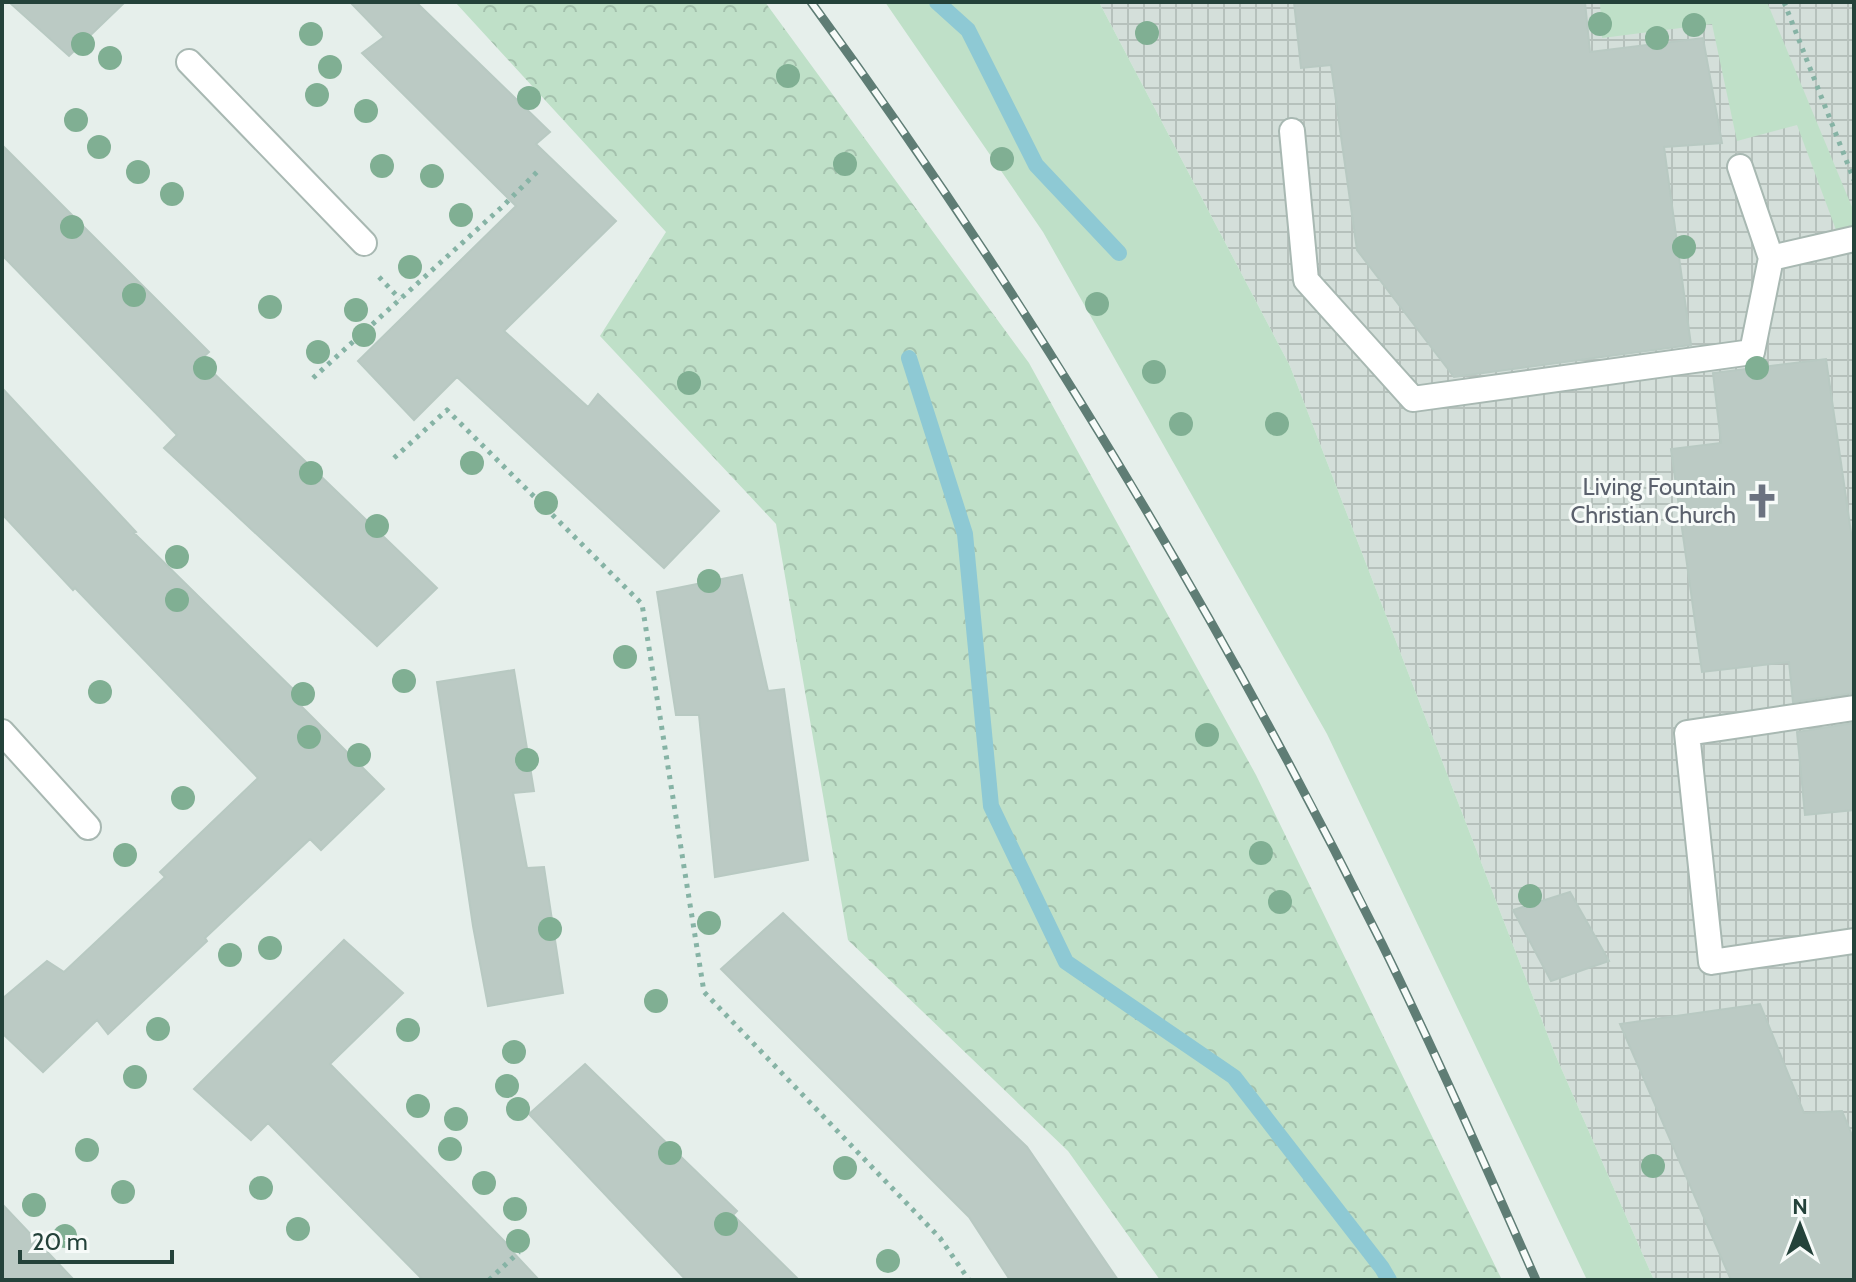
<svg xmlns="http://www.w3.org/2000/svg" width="1856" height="1282" font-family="Cabin,sans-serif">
<defs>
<pattern id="industrial-grid" width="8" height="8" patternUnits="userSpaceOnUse" patternTransform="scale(2)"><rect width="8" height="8" fill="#d4dfda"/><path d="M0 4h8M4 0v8" fill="none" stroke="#b6c1bc"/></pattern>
<pattern id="forest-crowns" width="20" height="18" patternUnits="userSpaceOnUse" patternTransform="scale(2)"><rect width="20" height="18" fill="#bfe0c8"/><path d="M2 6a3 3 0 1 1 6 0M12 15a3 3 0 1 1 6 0" fill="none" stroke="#a4c1ad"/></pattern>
</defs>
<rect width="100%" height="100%" fill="#e6efeb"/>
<path fill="url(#industrial-grid)" d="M1099,2H1854V1280H1654L1555,1054L1290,366Z"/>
<path fill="#bfe0c8" d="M885,2H1099L1290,366L1555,1054L1654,1280H1587L1327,734L1043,232Z
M1600,2H1767L1854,212V239L1842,246L1797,125L1737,141L1712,24L1602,38Z"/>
<path fill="url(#forest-crowns)" d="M455,2H765L1029,363L1256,775L1502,1280H1160L1068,1151L848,940L776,524L600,336L666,232Z"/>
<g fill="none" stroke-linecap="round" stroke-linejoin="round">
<path stroke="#8ec9d4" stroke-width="16" d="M937,2L968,30L1036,165L1119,253
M909,358L965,534L991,806L1066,962L1234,1077L1382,1268L1389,1280"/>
</g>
<path fill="#bbcac4" stroke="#b8c9c2" stroke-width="2" d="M9,2H125L69,56Z
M350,2H416L550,132L536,144L616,221L504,331L588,407L598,394L719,511L664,568L457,377L414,420L358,361L516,206L362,53L384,37Z
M1294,2H1585L1590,52L1703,38L1722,143L1664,147L1691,345L1454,377L1357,250L1331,65L1301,68Z
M2,145L209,352L200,360L437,588L377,646L164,448L177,435L2,255Z
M1826,359L1854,553V693L1793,702L1789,662L1702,672L1671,449L1721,443L1713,373Z
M2,388L136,532L134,533L299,695L294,699L384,789L321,850L310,839L205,938L207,941L108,1034L97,1020L43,1072L2,1033V999L47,961L64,972L165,877L160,872L258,778L75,588L73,590L2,514Z
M742,575L768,691L784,689L808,860L715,877L699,715H676L657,592Z
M514,670L534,791L513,793L527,868L544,867L563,993L488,1006L473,926L437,682Z
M1854,723V810L1805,815L1797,732Z
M1570,892L1609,961L1551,981L1513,910Z
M783,913L1027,1147L1118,1280H1010L969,1217L721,969Z
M344,940L403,993L330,1064L511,1248L510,1249L539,1280H423L268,1123L251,1140L194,1089Z
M1760,1004L1804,1113L1842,1111L1854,1140V1280H1731L1620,1024Z
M585,1064L737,1211L733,1215L799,1280H686L529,1114Z
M2,1204L74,1280H2Z"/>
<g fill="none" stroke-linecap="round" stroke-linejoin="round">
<g stroke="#a8b8b2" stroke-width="28">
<path id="minor" d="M189,62L364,243
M1292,131L1306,280L1413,399L1752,352L1771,258L1854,239
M1740,167L1771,258
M1854,708L1687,733L1711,962L1854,941
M2,732L88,827"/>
</g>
<path stroke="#86b3a5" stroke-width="5" stroke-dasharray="4 6" stroke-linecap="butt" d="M1784,2L1854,180
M379,277L400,299
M313,378L503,206L539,170
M394,458L447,410L642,604L704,992L940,1238L969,1280
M489,1280L519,1252"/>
<use href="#minor" stroke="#fff" stroke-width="24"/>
<g stroke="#5f7d75" stroke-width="9">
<path id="rail" d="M811,2C1028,299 1218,614 1382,944C1436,1054 1486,1167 1536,1280"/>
</g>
<use href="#rail" stroke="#f7fbf9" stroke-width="6" stroke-dasharray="18" stroke-linecap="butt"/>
</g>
<g fill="#80af93">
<circle cx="1600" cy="24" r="12"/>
<circle cx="1694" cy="25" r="12"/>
<circle cx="1147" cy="33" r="12"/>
<circle cx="311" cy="34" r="12"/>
<circle cx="1657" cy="38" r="12"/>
<circle cx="83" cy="44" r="12"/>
<circle cx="110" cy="58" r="12"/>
<circle cx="330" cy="67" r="12"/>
<circle cx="788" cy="76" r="12"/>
<circle cx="317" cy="95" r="12"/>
<circle cx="529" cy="98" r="12"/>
<circle cx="366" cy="111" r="12"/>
<circle cx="76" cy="120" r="12"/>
<circle cx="99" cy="147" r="12"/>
<circle cx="1002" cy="159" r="12"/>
<circle cx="845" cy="164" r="12"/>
<circle cx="382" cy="166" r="12"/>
<circle cx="138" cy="172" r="12"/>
<circle cx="432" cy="176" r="12"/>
<circle cx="172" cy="194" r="12"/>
<circle cx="461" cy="215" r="12"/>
<circle cx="72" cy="227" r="12"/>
<circle cx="1684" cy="247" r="12"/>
<circle cx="410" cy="267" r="12"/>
<circle cx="134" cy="295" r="12"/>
<circle cx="1097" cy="304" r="12"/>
<circle cx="270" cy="307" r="12"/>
<circle cx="356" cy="310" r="12"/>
<circle cx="364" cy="335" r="12"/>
<circle cx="318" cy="352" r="12"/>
<circle cx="205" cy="368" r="12"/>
<circle cx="1757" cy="368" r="12"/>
<circle cx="1154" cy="372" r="12"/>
<circle cx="689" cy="383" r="12"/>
<circle cx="1181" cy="424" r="12"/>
<circle cx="1277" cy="424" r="12"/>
<circle cx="472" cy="463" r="12"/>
<circle cx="311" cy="473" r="12"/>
<circle cx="546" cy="503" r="12"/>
<circle cx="377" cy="526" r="12"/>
<circle cx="177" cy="557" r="12"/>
<circle cx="709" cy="581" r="12"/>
<circle cx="177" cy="600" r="12"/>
<circle cx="625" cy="657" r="12"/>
<circle cx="404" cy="681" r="12"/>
<circle cx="100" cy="692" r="12"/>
<circle cx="303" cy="694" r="12"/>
<circle cx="1207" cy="735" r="12"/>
<circle cx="309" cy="737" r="12"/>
<circle cx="359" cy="755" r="12"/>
<circle cx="527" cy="760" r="12"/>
<circle cx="183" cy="798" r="12"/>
<circle cx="1261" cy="853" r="12"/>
<circle cx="125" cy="855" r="12"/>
<circle cx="1530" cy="896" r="12"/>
<circle cx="1280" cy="902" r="12"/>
<circle cx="709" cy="923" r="12"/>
<circle cx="550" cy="929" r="12"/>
<circle cx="270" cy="948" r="12"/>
<circle cx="230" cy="955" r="12"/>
<circle cx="656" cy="1001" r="12"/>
<circle cx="158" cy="1029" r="12"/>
<circle cx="408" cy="1030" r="12"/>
<circle cx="514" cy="1052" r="12"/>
<circle cx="135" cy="1077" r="12"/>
<circle cx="507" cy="1086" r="12"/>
<circle cx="418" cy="1106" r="12"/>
<circle cx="518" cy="1109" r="12"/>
<circle cx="456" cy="1119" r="12"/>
<circle cx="450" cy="1149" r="12"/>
<circle cx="87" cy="1150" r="12"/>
<circle cx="670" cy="1153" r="12"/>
<circle cx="1653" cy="1166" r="12"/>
<circle cx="845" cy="1168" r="12"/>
<circle cx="484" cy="1183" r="12"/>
<circle cx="261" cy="1188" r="12"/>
<circle cx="123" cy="1192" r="12"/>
<circle cx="34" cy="1205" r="12"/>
<circle cx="515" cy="1209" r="12"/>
<circle cx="726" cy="1224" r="12"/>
<circle cx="298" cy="1229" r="12"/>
<circle cx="65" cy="1236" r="12"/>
<circle cx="518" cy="1241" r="12"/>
<circle cx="888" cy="1261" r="12"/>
</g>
<defs>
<g id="church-bare" transform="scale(2.76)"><path d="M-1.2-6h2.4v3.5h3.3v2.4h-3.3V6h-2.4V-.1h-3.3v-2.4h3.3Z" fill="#6b7280" stroke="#f7fbf9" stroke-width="2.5" paint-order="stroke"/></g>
</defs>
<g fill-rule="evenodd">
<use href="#church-bare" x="1762" y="501"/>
</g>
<g text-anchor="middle" stroke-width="6" stroke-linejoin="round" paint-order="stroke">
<g font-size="24" fill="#5b616d" stroke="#f7fbf9" text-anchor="end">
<text x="1736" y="495">Living Fountain<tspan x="1736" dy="28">Christian Church</tspan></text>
</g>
</g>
<rect width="1856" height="1282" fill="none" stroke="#24423a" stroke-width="8"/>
<g transform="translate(1800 1226)" stroke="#f7fbf9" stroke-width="6" paint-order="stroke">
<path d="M0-6L14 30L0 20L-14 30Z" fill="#24423a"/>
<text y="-12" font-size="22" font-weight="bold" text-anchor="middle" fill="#24423a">N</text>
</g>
<path d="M20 1250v12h152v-12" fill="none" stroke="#24423a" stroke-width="4"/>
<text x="32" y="1250" font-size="24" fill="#24423a" stroke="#f7fbf9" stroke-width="6" paint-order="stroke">20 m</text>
</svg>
